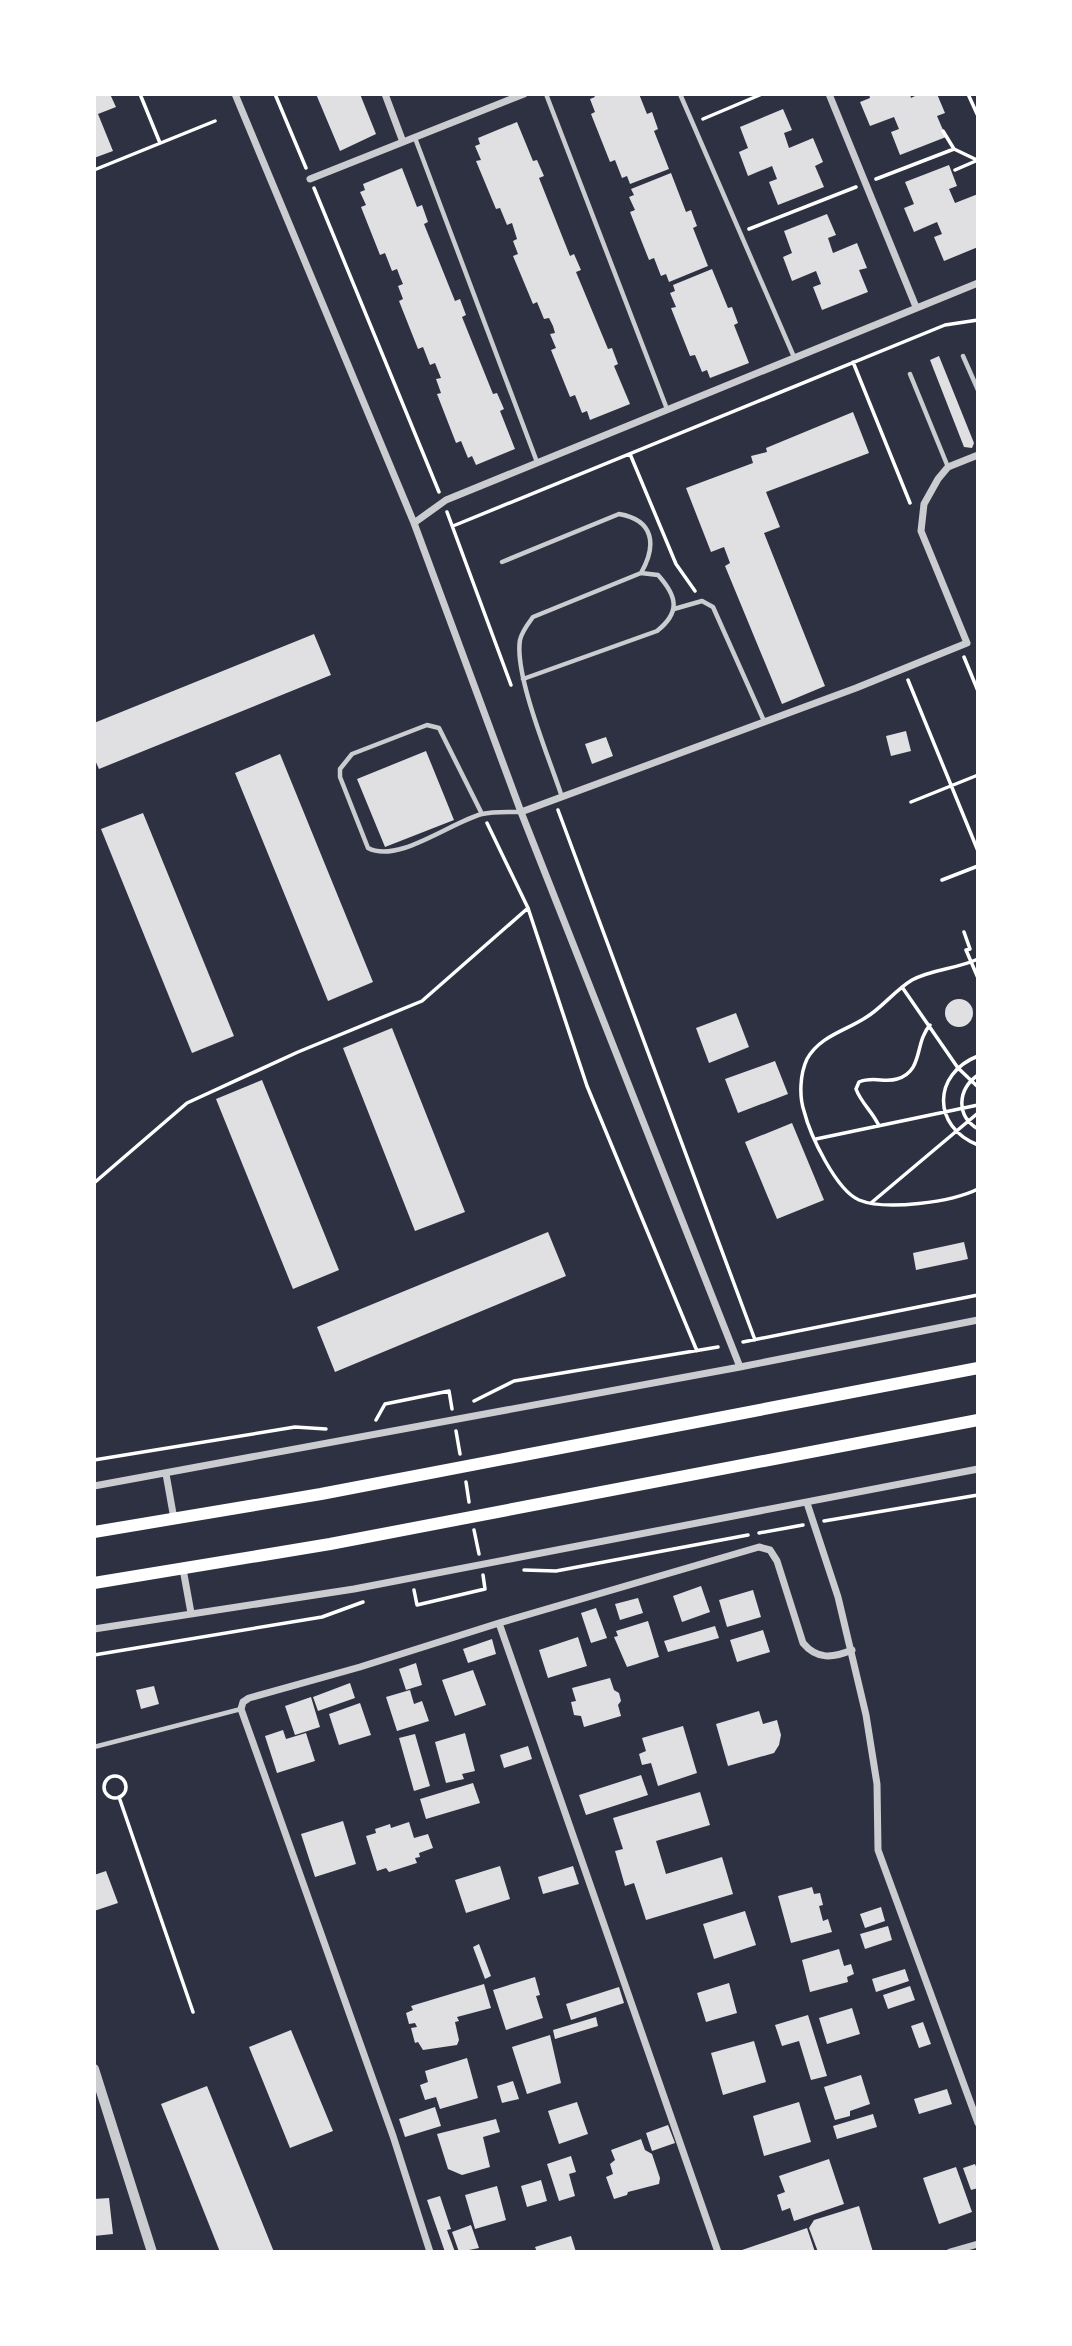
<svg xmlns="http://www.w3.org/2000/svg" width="1072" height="2346" font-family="'Source Sans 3',sans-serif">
<rect width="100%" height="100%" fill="#2d3142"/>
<path fill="#e0e0e3" d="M94,94H110L116,107L98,114L113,151L94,158Z
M316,94H360L376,134L340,151Z
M593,94H639L647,114L652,112L658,129L654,131L669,169L630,184L627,176L622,178L615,160L610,162L591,114L595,112L590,99L595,97Z
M869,94H910L911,98L919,94H937L945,113L937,116L946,137L900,155L891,132L899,129L894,117L870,126L860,102L870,98Z
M783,109L792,130L784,133L789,148L813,138L823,162L815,166L824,187L778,205L769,182L777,179L772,166L748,176L739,152L748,148L740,127Z
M517,122L533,161L537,160L544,176L539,178L570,256L574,254L581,270L576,272L608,349L612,348L618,364L614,366L630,404L590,420L587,411L582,413L575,395L570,397L551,350L556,348L550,334L555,333L553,326L549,318L544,319L537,302L533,304L513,256L518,254L513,241L517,239L512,223L507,225L500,208L496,209L476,161L481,160L475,146L480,144L478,138Z
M949,165L957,186L949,189L955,203L978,194V247L944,261L934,237L942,234L937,222L914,232L904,208L914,204L905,182Z
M402,168L417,207L422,205L428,222L424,224L455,301L460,299L466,315L462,317L493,394L497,393L504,409L500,411L515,449L476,465L472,456L468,458L461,441L456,443L437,394L441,393L436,379L441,378L435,363L430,365L423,347L418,349L399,301L403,299L398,286L403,284L400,277L397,269L392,271L385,253L380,255L361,207L366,205L360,192L365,190L363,184Z
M671,173L686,212L691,210L697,226L693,228L708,266L669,282L666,274L661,276L654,258L649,260L630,212L635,210L629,197L634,195L631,189Z
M827,214L836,235L828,238L833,253L857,243L867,268L859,270L868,292L822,310L813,287L821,284L816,271L792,281L783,257L792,253L784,231Z
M712,269L728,308L732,307L738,323L734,325L749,363L710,378L707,370L702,372L695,355L690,356L671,308L676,307L670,293L675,291L673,285Z
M939,356L974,443L972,448L964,447L930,360Z
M853,412L869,453L766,492L780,527L764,533L825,686L782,704L725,566L730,563L724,547L711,552L686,488L753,463L751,456L767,452L766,448Z
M314,634L331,675L99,769L94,758V723Z
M906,731L911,751L891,756L886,736Z
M606,737L613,756L592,764L585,744Z
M426,751L454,820L385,847L357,779Z
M280,754L373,982L328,1001L235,773Z
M143,813L234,1036L192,1053L101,829Z
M945 1013a14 14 0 1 1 28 0a14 14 0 1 1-28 0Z
M736,1013L749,1047L709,1063L696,1028Z
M392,1028L465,1212L415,1231L343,1048Z
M775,1061L788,1094L738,1113L725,1079Z
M262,1080L339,1270L293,1289L216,1099Z
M792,1123L824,1200L777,1219L745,1142Z
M548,1232L566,1276L335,1372L317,1327Z
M964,1242L968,1259L916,1270L913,1253Z
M701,1586L710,1612L682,1622L673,1596Z
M753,1590L761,1617L727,1627L719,1600Z
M638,1598L643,1613L620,1620L615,1604Z
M596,1608L607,1638L591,1643L581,1613Z
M648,1621L659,1657L627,1667L614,1637L618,1636L616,1631Z
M715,1626L719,1638L668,1652L664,1641Z
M763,1630L770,1652L737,1662L730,1640Z
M578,1637L587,1666L548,1678L539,1650Z
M492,1639L496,1654L468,1663L463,1649Z
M416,1663L422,1685L406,1690L399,1669Z
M473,1670L486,1705L455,1716L442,1680Z
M610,1678L614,1690L619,1693L621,1701L618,1705L621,1716L584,1727L581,1716L574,1715L571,1702L576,1701L572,1688Z
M350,1683L355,1698L318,1711L313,1697Z
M154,1686L159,1704L141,1709L136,1690Z
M410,1690L414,1704L422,1701L429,1721L397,1731L386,1697Z
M311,1697L320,1727L295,1735L285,1706Z
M360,1703L371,1735L339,1745L329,1714Z
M759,1711L763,1724L777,1720L781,1735L779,1745L774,1753L728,1766L716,1724Z
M683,1726L697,1773L658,1786L651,1763L642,1765L639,1754L646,1751L642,1738Z
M283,1730L286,1739L306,1733L315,1761L277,1773L265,1736Z
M465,1733L475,1771L462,1774L464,1779L446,1783L435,1742Z
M415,1734L430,1786L414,1791L399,1738Z
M528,1746L532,1759L504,1768L500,1755Z
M641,1775L648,1795L586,1815L579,1795Z
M473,1783L480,1803L426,1819L420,1799Z
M700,1792L710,1825L656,1841L666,1874L722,1857L733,1894L646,1920L634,1883L625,1886L615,1851L623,1849L613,1818Z
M343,1821L356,1864L315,1877L301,1834Z
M409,1822L414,1838L428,1834L433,1848L419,1853L420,1857L415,1858L417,1863L389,1872L386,1868L377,1871L366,1836L376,1833L375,1829L390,1824L391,1828Z
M500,1866L510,1899L466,1913L455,1880Z
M573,1866L579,1884L543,1894L538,1877Z
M106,1871L118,1903L94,1911V1875Z
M812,1887L814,1894L820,1893L823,1905L819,1906L823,1921L828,1919L832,1932L791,1943L778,1896Z
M881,1907L885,1921L865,1928L860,1914Z
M745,1911L756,1945L714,1959L703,1924Z
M888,1926L892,1940L865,1949L860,1934Z
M479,1944L491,1976L485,1979L473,1947Z
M839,1949L844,1966L851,1964L854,1974L847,1977L848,1982L810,1992L802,1960Z
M905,1969L909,1981L876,1992L872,1979Z
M535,1977L540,1995L536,1996L543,2018L506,2030L493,1990Z
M729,1983L737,2013L706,2022L697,1993Z
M484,1984L491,2008L457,2017L459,2021L455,2022L459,2040L457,2045L423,2050L418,2042L415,2043L411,2028L417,2027L415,2023L409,2024L406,2013L413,2010L411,2006Z
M910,1986L915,2000L888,2009L883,1995Z
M619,1987L624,2003L571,2020L566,2004Z
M852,2008L860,2034L827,2044L819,2018Z
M808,2015L827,2076L811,2080L799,2041L782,2046L775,2025Z
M596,2017L598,2026L555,2039L553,2030Z
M923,2022L931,2044L919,2048L911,2026Z
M291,2030L333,2131L290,2148L249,2047Z
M550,2035L561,2083L527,2094L512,2047Z
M754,2041L766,2082L723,2095L711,2053Z
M467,2058L478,2098L440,2109L436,2097L425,2100L420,2085L428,2082L425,2071Z
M861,2075L870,2104L850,2111V2116L835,2120L824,2087Z
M513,2081L519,2099L502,2103L497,2086Z
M207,2086L274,2252H220L161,2104Z
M947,2089L952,2104L919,2114L914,2099Z
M577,2102L588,2134L559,2144L548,2111Z
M799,2102L811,2142L764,2156L753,2116Z
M435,2107L441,2126L405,2137L399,2119Z
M873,2114L877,2127L837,2139L833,2126Z
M496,2119L500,2132L483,2137L490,2167L462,2175L448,2169L437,2134Z
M668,2125L675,2143L652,2151L646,2133Z
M641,2139L645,2150L652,2154L660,2178L659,2184L628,2192L627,2195L614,2199L606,2177L613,2174L610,2164L615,2160L611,2150Z
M571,2156L576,2172L569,2174L575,2196L559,2201L547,2164Z
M829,2159L844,2204L794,2221L790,2208L782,2211L777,2195L785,2192L779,2176Z
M975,2164L978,2172V2188L971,2190L963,2168Z
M956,2167L972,2212L939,2224L923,2178Z
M541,2180L547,2201L527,2207L521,2186Z
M497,2186L506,2220L475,2229L465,2195Z
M440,2196L451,2229L447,2230L455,2252H445L427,2200Z
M109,2198L113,2234L94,2236V2199Z
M859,2206L873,2252H818L809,2228L814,2220Z
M471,2225L479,2248L459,2252L452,2232Z
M807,2228L815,2252H739V2251Z
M571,2236L576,2252H537L535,2247Z"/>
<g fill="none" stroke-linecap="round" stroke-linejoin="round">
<path stroke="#fff" stroke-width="3.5" d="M140,94L160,143
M275,94L306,168
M968,94L978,116
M703,119L762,94
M943,131L954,149
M94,170L215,121
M955,170L978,160
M876,179L954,149L977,160
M314,188L439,492
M749,229L856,187
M853,362L910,503
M630,454L676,564L695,591
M447,512L511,685
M453,526L945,325L978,320
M964,657L978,691
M908,680L978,851
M911,802L978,775
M558,810L755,1340
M487,823L528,908L587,1086L697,1351
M942,880L978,866
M964,932L970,949L966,950L978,978
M978,959C957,969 932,969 912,980C897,989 885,1004 871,1014C850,1030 821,1034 807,1059C800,1074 799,1096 804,1111C810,1135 836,1190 859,1200C886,1211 952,1202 978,1189
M902,987L958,1068L978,1087
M978,1056C932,1074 932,1127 978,1145
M978,1075C958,1089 955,1115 978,1129
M879,1126C873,1112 861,1103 856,1089L859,1082C873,1076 885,1083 897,1079C924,1071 914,1043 930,1025
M816,1139L978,1105
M94,1183L187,1103L298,1052L422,1001L528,908
M871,1203L978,1113
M743,1342L978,1295
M474,1401L514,1381L718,1347
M376,1420L385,1404L449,1391L452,1409
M456,1431L460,1454
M94,1460L295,1427L326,1429
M466,1482L469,1502
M824,1521L978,1495
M474,1530L479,1554
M759,1533L803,1525
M524,1570L556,1571L748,1535
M414,1590L417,1605L485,1589L483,1575
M94,1655L322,1617L363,1602
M104 1787a11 11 0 1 1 22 0a11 11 0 1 1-22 0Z
M119,1797L193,2012"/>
<path stroke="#caccd0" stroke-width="4.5" d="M546,94L667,409
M680,94L794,357
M415,138L537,462
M963,356L978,390
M910,374L948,467
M502,562L619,514C654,520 657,545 641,573L533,617C528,624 522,631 520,640C514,675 550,760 562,797
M674,609L702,601L713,607L764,721
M523,679L657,631C681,612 677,596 658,575L641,573
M482,814L439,728L427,725L352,754L340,769V777L368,848C398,864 451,822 482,814C494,811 508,812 521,812
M94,1747L241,1709"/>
<path stroke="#caccd0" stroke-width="7" d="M235,94L414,523L521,812L740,1367
M385,94L403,142
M829,94L916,307
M310,179L524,94
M414,523L446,500L978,283
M521,812L856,688L967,643L921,531L924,504L938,479L948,467L978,455
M166,1474L174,1519
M94,1486L740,1367L978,1320
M807,1503L838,1597L866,1715L877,1784L878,1850L978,2123
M183,1569L191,1613
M499,1623L718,2252
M94,1629L354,1589L978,1469
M430,2252L393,2136L241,1709L243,1702L249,1698L360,1667L499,1623L759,1547L770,1550L777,1561L803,1643C817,1660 833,1658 852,1650
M950,2252L978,2244"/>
<path stroke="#caccd0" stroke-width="10" d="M94,2069L152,2252"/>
<path stroke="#fff" stroke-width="12" d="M94,1532L321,1494L978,1368
M94,1583L330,1544L978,1420"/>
</g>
<rect width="1072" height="2346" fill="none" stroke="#ffffff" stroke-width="192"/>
</svg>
